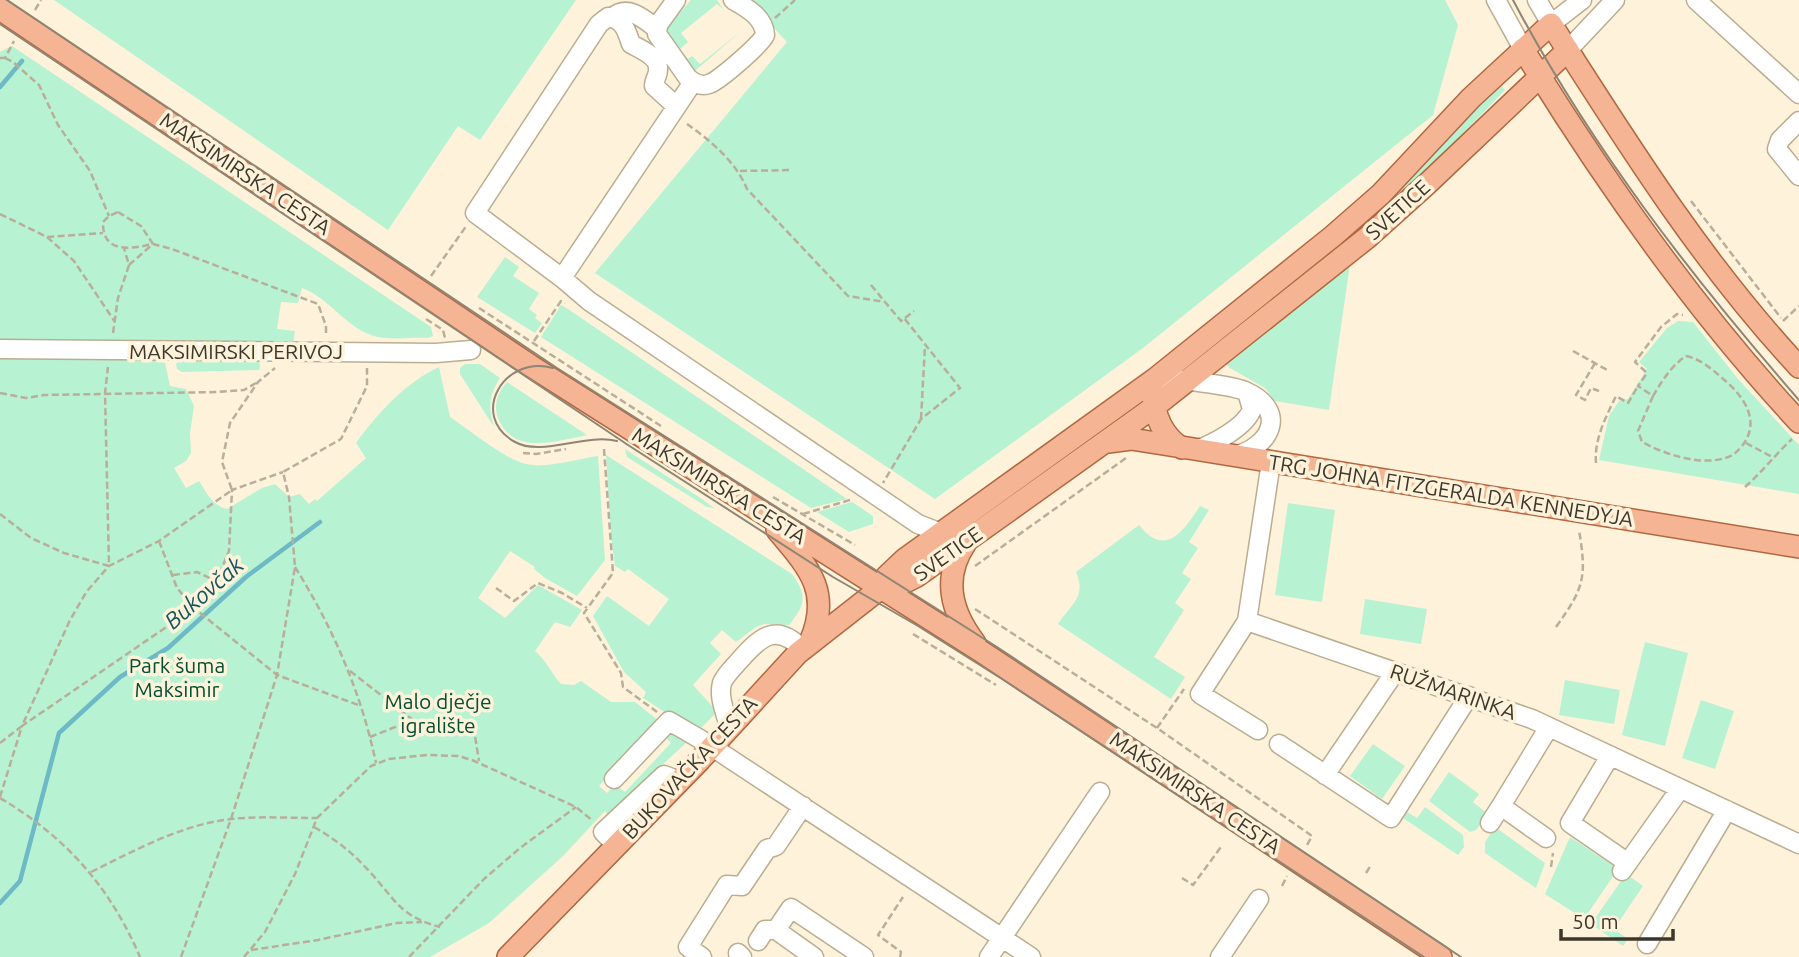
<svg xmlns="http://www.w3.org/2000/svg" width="1799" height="957" font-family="Ubuntu,sans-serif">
<rect width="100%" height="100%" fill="#fef2da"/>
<path fill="#b7f2d2" d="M54,0H576L480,140L458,126L388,230Z
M691,0H717L724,10L717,4L681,33L688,42L680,49L688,59L692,56L700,64L740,32L695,71L692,70L665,34L671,23Z
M748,0H1445L1458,25L1433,115L1143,348L935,499L595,273L787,42Z
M12,46L431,327L433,336L428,338C411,337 387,341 371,335C345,326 329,298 302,288L298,303L281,302L277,329L295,331L293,344L164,358L170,386L186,389L194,406L190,433L191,453L186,461L174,468L186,488L199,481C206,492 213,506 227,509L262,488L275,484L289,497L300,494L309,504L315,499L317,501L366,458L356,443C377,414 406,382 439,367L450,417C470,430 504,459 526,464C544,469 578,459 598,456L605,560L577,596L545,578L534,569L535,567L510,551L478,598L505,618L538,585L582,610L570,627L555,622L535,651C546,660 551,673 561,684L574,685L581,681L611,702H635L659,721L599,786L607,793L615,785L625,792L671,743L662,734L669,727L687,742L608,815L605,811L563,856L489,923L430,957H0V52Z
M1499,83L1505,90L1409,189L1367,225L1294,283Z
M505,257L519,267L513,276L539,293L529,309L537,315L535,318L542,323L535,333L477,297Z
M1351,257L1329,410L1275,401L1265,388L1230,368L1224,361Z
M561,305L568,309L847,499L811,508L541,337Z
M1678,321L1693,322L1738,379L1799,445V494L1599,460L1609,416L1619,401L1628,399L1647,369L1639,362L1667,328Z
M180,358L259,359L260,368L259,370L182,372L177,369L176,364Z
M465,364H480L500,378C489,395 488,407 494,427L460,374V368Z
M507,382L587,435C557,441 513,456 498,418C493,405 498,392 507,382Z
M625,449L702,499L714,508L707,507L627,457Z
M606,455L792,574C808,595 805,606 789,625L764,624L756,627L736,642L722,630L710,643L721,654L693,685L713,707L715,714L699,730L691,729L643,698L646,692L624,672L593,616L607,596L649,626L669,599L628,569L625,572L615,566L611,536Z
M852,502L873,516V524L849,532L817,512Z
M1288,503L1335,510L1322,602L1275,595Z
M1200,506L1209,510L1189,542L1198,548L1182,573L1191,579L1175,603L1184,610L1154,657L1185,677L1171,699L1058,624C1071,604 1087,597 1076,572L1139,525C1166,559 1184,530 1200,506Z
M1365,599L1427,609L1421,644L1360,634Z
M1645,642L1688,653L1665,746L1622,735Z
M1565,680L1620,690L1614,724L1559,715Z
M1701,700L1734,711L1715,769L1682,758Z
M1373,744L1405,766L1382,799L1350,776Z
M1449,772L1479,794L1473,802L1488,814L1476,830L1470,832L1429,801Z
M1425,807L1463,835L1464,847L1458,855L1403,818L1407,812L1417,818Z
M1495,827L1545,863L1536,888L1485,853V842Z
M1570,837L1618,869L1584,919L1545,894Z
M1626,874L1643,886L1614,929L1628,939L1623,946L1591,924Z"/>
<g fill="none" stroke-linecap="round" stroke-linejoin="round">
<path stroke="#6dbac6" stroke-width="4.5" d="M0,87L22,61
M0,903L20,881L59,733L120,677L168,648L246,577L320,522"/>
<g stroke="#bbad90" stroke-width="21">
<path id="minor" d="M676,0L658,25L657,34L688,78C694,83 701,87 709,84C720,80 760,45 765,35C764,17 747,8 733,0
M1496,0L1523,49
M1537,0L1551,24L1582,0
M1696,0L1799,94
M613,17C628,4 644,19 657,29
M1568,50L1615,0
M676,106L654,86C654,80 659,74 658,68C658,56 640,49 631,44C627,32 624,19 608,17L599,24L475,213L562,278L589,301L918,524L941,533
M1799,121L1780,140L1777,149L1799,176
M562,278L693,82
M0,349L436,353L471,350
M1155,379C1171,378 1234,385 1247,392C1288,411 1271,447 1234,456
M1196,450C1213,444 1246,427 1252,409L1247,392
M1271,462L1247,621L1532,719L1799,844
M1247,621L1200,694L1258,730
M729,727C726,713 718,698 722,683C725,675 733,668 739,661C760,637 776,622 802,649
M1279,744L1391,818L1469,696
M1610,756L1570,823L1628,863
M1325,775L1395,672
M614,779L669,721L700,739L1031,957
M1490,823L1501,806
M1546,838L1501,806L1549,727
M617,846L603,832L664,775L680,781
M1622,871L1680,789
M758,941L765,930H776
M1647,944L1727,810
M738,953L742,957
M702,957L688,947L727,885L742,886L767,849L776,846L803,806
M814,957L776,930L791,908L864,957
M989,957L1100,792
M1220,957L1259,899"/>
</g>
<g stroke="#b16841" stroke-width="24">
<path id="major" d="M0,9L531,366L982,652L1441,957
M1523,49C1604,181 1693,308 1799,422
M1153,394C1154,415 1163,437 1182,448
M1108,442L1131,439L1163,444L1799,547
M777,530C809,568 832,592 810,642
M965,544C942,578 951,612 975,643
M881,588L887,576L905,559L1155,379L1333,236L1381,194L1471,98L1551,24C1627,143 1702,263 1799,367
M508,957L700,760L798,653L881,588L895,587L917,576L1154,407L1368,237L1427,184L1568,50"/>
</g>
<path stroke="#b8ae9a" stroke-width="2.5" stroke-dasharray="7 3.5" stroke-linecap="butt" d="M35,10L41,0
M775,18L795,0
M0,58H5L14,41
M5,58L13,62L39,85L58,125L90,171L109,216
M687,124C711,141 736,162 747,189L848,296L885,302L901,321L904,318L960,388L921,419L883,483
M740,171L791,170
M1691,201L1781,318
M118,212L141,226L153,244C131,249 102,254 103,222L109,216Z
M0,214L47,237L103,233
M47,237L74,261L115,322
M129,265L153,244L172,249L318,304L326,326V335
M431,276L467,225
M871,285L885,302
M479,308L661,426
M905,318L914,311
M426,319L443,330L445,338
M1783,321L1799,306
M113,333L118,298L129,265L124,248
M534,341L561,301L565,303
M1573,351L1609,371
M1595,363L1576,395L1585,400L1591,388L1599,391
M0,393L26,398L44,395L218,392L244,390L256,383
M1653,396L1638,431L1642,442C1664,454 1700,466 1725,458C1733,456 1737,452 1742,446C1762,421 1743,395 1722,378C1711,368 1700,359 1686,356C1671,366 1662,381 1653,396L1638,386L1647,373L1635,362L1661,327L1677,314L1683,315
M921,419L925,346
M1746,443L1774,458
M604,449L613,573L584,613L621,673L623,687L657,712
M523,453L536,454L566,449
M1596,463C1594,439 1606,417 1616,396L1628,403L1638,386
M1745,487C1762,472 1775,455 1792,439
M773,497L855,545
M0,514L31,538L64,553L109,566L105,393L108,367
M803,514L853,499
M159,541L177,588L194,608L277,675L361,706
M975,566L1126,458
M295,567C333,628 361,692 376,763
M173,575L197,572L216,581
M496,588L514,601L538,583L562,593L587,608
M975,609L1157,728L1312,836L1307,845
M1556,627C1584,588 1587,578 1579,530
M913,634L996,685
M350,671L413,720
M1157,728L1184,689
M370,737L413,720L450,723L474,730L479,761
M0,743L22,726L70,620L87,591L109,566L159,541L232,490L222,462L230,423L258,382L275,368
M0,797L22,726L194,608L215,584L229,551L232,490L283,472
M0,798C66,837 110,887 140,957
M314,827C335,839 353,853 369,871C396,900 399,916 440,927
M1551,867L1553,853
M91,872C136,850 180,825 231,819C259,816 289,818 317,818
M1366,873L1371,865
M1182,878L1193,885L1221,847
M1282,886L1287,876
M251,950L318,940L397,923L422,922
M181,957L231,819L277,675L295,567L289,497L283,472L341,439L367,386V368
M244,957L265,932L295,874L317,818L371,766L389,759L427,755L458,756L472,760L576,807L593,821
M409,957L484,879L520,848L576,807
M900,957L901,952L878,935L903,897"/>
<use href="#minor" stroke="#fff" stroke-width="18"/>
<use href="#major" stroke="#f5b594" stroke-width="21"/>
<path stroke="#8e8574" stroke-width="2" d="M7,0L557,368L997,647L1461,957
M1513,0C1590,146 1691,276 1799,400
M0,24L628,445L833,577L918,626L1002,679L1424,957
M553,368C504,354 468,416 515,442C542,457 585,433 617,441"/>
</g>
<g text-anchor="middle" stroke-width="7" stroke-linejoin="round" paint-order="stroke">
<g font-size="21" fill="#3d372b" stroke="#fef2da">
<text transform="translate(245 174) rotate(34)" y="7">MAKSIMIRSKA CESTA</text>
<text transform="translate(1398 210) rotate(-42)" y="7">SVETICE</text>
<text x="236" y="359">MAKSIMIRSKI PERIVOJ</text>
<text transform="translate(719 486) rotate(32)" y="7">MAKSIMIRSKA CESTA</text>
<text transform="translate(1451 491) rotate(9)" y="7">TRG JOHNA FITZGERALDA KENNEDYJA</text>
<text transform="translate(948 554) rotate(-35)" y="7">SVETICE</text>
<text transform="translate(1453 692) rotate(19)" y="7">RUŽMARINKA</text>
<text transform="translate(690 768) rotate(-47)" y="7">BUKOVAČKA CESTA</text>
<text transform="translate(1195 793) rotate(34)" y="7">MAKSIMIRSKA CESTA</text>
</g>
<g font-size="21" fill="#005133" stroke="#fef2da">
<text x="177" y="673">Park šuma<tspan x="177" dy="24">Maksimir</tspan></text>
<text x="438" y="709">Malo dječje<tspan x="438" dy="24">igralište</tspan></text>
</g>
<g font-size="23" font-style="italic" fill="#145660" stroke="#fef2da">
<text transform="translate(204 593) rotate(-41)" y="8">Bukovčak</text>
</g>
</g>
<path d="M1561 929v10h112v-10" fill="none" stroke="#3d372b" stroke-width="3.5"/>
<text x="1572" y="929" font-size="21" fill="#3d372b" stroke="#fef2da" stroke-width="5" paint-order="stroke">50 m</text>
</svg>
